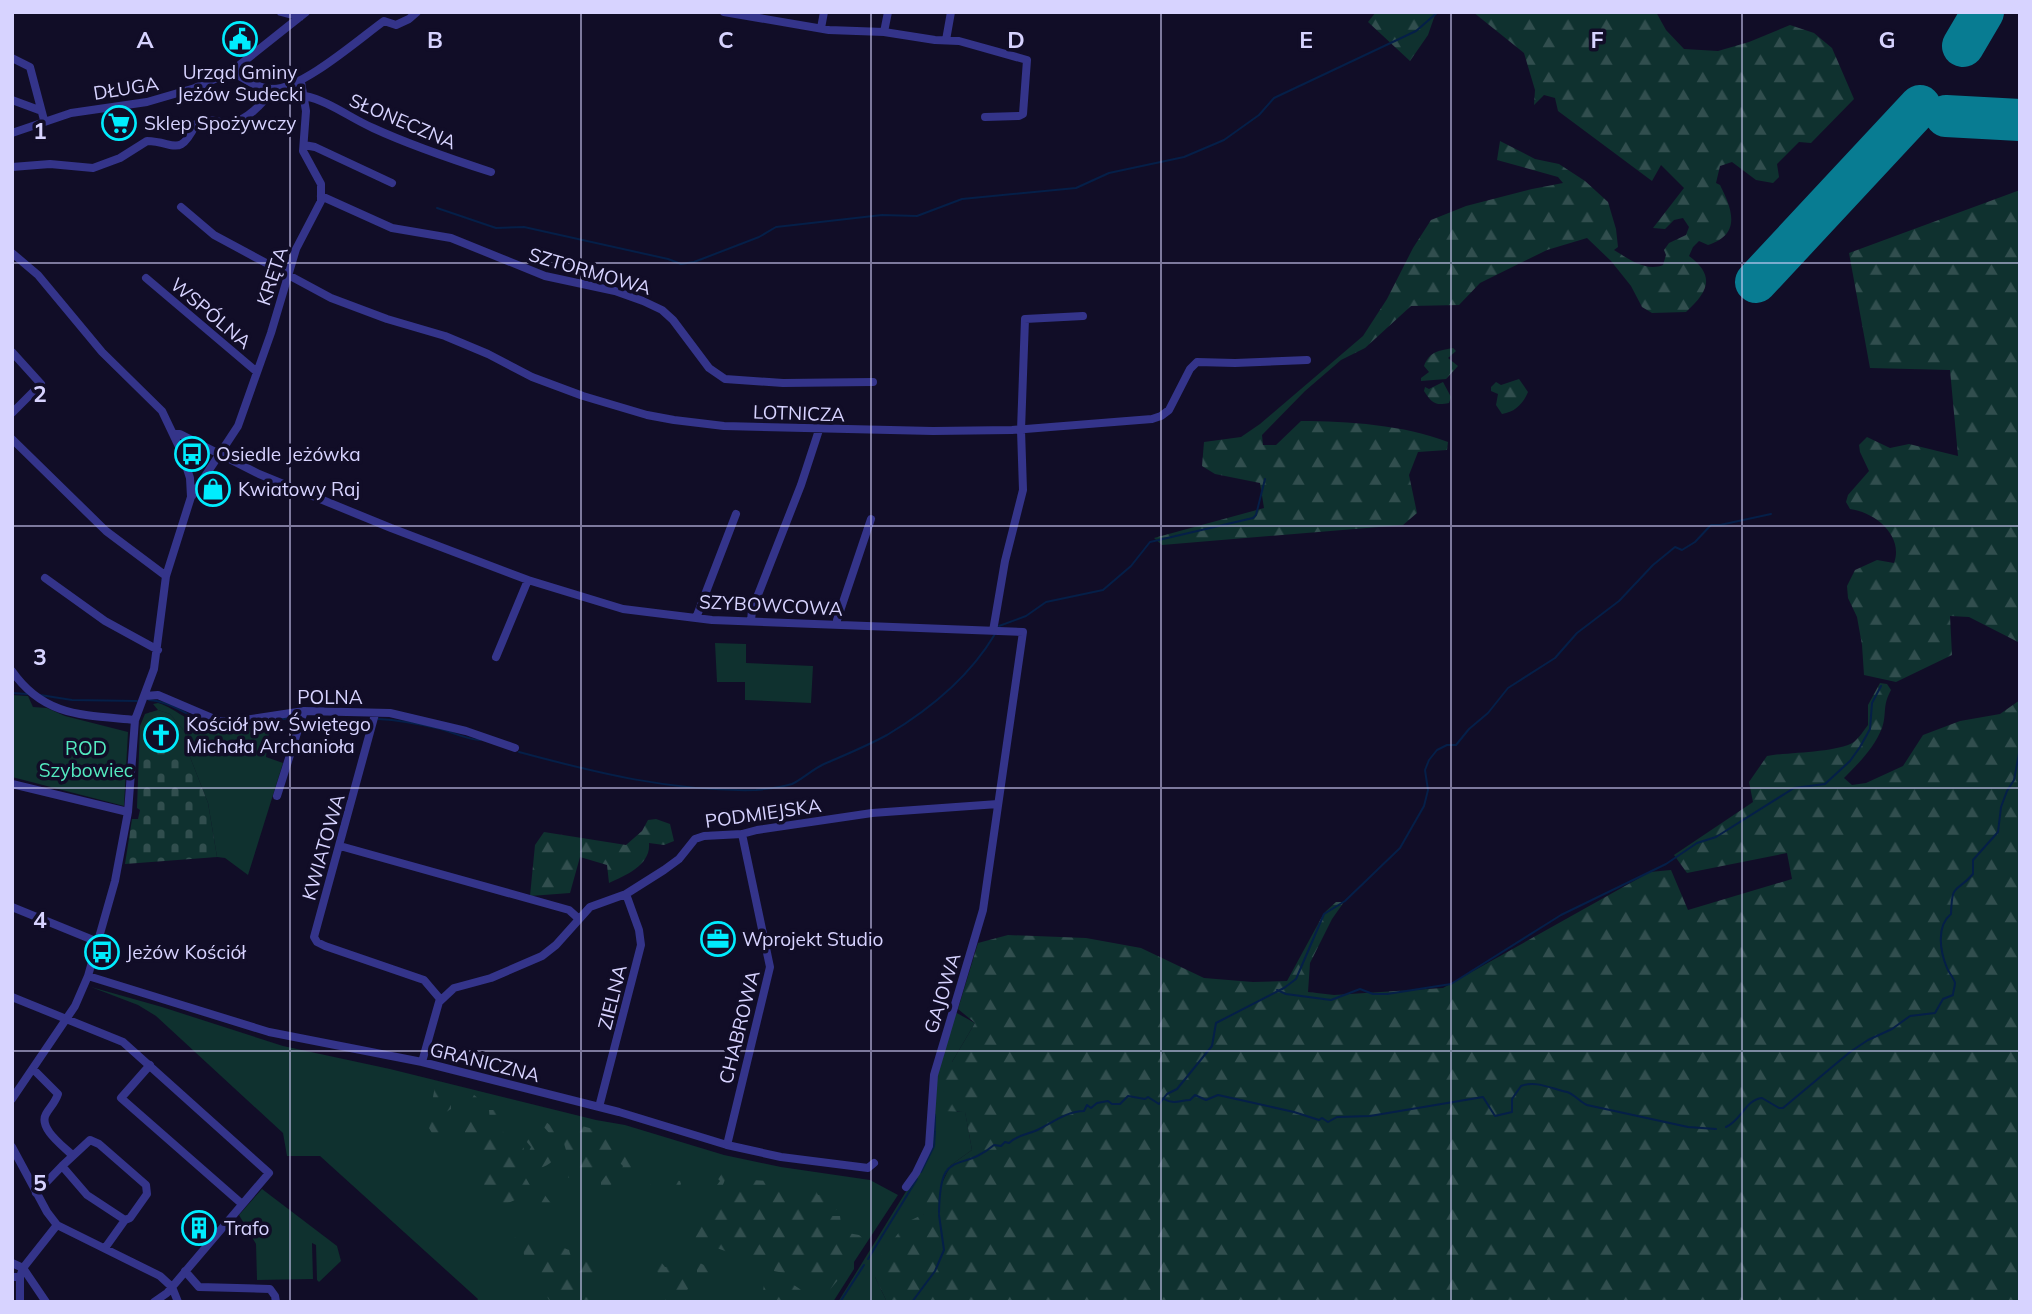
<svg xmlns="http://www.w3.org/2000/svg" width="2032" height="1314" font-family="Mulish,sans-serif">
<defs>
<pattern id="forest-firs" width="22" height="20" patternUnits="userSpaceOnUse" patternTransform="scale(1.75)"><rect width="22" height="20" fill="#0f312f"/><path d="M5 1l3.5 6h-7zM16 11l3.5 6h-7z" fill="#314e4e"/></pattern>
<pattern id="cemetery-stones" width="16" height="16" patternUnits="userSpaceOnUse" patternTransform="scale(1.75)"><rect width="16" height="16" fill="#0f312f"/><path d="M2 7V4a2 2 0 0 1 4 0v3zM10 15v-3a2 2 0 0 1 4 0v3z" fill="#314e4e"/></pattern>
</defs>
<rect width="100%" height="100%" fill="#110d27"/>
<path fill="#0f312f" d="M715,643L746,644V663L813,666L811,703L745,700V682H717Z
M12,695L28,696L33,707L47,708L65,716L128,732L124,806L12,777Z
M158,703C169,706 177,713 187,718C218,733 238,728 270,724L266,757L283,763L248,875L225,858L217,857L208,803L190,757L185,732L170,714L158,710L153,704Z
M91,987L162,1007L283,1046L390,1069L596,1120L625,1125L724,1155L781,1167L870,1180L898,1195L854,1262V1269L833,1302H476L478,1299L320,1156H287L283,1133L156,1016L138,1005Z
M955,1012L975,1023L952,1062L943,1091L957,1112L965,1111L972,1150L951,1165L924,1214L875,1277L887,1302H838L926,1159L939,1065Z
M262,1189L337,1246L341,1261L319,1282L317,1280L316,1245L312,1243L313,1279L257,1280L256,1244L239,1215Z"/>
<path fill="url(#forest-firs)" d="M1376,12H1436L1428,35L1410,61L1368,22Z
M1473,12H1656L1666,30L1684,49L1718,51L1749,42L1790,25L1814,33L1832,48L1854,99L1811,143L1799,142L1777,164L1779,177L1773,183L1756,180L1732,162L1720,166L1716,183L1720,185C1732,209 1742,234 1708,245L1699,241L1693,247L1689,256C1716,276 1708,292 1686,312L1652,313L1642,307L1631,286L1611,261L1587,238L1547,250L1480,283L1459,305L1411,306L1365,348L1341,360L1305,391L1262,435L1263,445H1276L1301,421C1348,421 1404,425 1448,442L1447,450L1418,452L1409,475L1417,513L1403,525L1162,545L1154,538L1264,508L1260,483L1215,474L1202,466L1204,442L1241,437L1260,424L1363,336L1387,299L1413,248L1431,220L1466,206L1532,189L1563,183L1558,177L1497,160L1500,141L1535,159L1559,164L1585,181L1608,202L1616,229L1618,247L1614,250C1629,259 1646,272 1663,265L1666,255L1664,250L1669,243L1686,235L1689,227L1683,218L1674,220L1665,229L1653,228L1684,188L1661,165L1652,181L1558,111L1555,98L1544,95L1534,105L1535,90L1524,53Z
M2020,190V643L1969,617L1950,616L1952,655L1896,682L1864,675L1862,645L1857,617L1848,598L1847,586L1855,570L1877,560L1894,563C1904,536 1875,512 1850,509L1846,502L1848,495L1869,471L1860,452L1859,445L1867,437L1890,448L1909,444L1958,456L1950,370L1870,368L1849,253Z
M1453,348L1456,351L1448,358L1458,366L1446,379L1421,381V378L1429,372L1424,366C1430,351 1438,351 1453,348Z
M1519,379L1528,392C1523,404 1515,412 1502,414L1496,405L1498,394L1491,391V387L1496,382L1501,385Z
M1443,382L1451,397L1449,403C1435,406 1432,403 1424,391L1425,387L1429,389Z
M1880,683L1887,684L1891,690C1882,706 1887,714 1882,728C1874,748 1859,763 1844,778L1852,785L1866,783L1903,766L1923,735L1960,721L2000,714L2020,700V1302H887L875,1277L873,1266L907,1222L924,1214L918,1208L921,1186L942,1183L951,1165L972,1150L965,1112L944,1111L943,1091L938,1087L943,1063L952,1062L975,1023L958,1009L978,943L1008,935L1086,938L1141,948L1204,978L1253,982L1287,981L1324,913L1336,902H1344L1332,919L1310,963L1308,992L1334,995L1443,988L1650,872L1671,870L1688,910L1792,879L1787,853L1687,873L1674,855L1753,802L1749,782L1767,756C1790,752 1836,753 1854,742C1859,738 1864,730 1868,725V705Z
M656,819L670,824L674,841L664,845L649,843C651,865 626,875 609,883L607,865L580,857L570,893L530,896L535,845L544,832L626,845L642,831L648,820Z
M435,1086L444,1092L439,1096L441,1100L447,1097L451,1101V1109L443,1114L447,1122L443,1131L451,1137L449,1141L443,1145L436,1140L429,1128L436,1108L433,1097Z
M474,1095L481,1100L477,1108L481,1113L482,1123H490L489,1110H507L501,1124L507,1146L522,1145L524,1149L517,1158L520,1162L525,1159L531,1147L526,1141L534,1134H543L548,1139L550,1134L543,1126L546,1122L553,1127L569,1121C587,1129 608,1132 628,1136L616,1144L627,1152L633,1148L643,1154L644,1162L624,1174L618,1183L622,1191L615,1194L612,1184L604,1189L601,1188V1182L613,1166L620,1173L623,1166L616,1159L590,1177L589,1185L582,1183L583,1175L580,1172L568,1178L571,1166L580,1158L568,1157L563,1140H558C559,1162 551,1163 533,1172L527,1167L523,1173L531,1187L544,1190L551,1180L557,1183L551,1192L547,1191L544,1194L553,1206L550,1207L515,1200L503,1205L500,1202L504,1192L496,1186L489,1192C482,1186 483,1179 483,1171L498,1170L499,1163L494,1155H487L479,1163L473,1150L469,1149C462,1125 462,1116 474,1095Z
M723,1172H731L738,1175L740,1172L752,1173V1180L790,1182L796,1198L807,1197L814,1187L818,1195L840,1192L845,1199L840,1208L831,1212L832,1216H840L842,1232L859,1235L866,1241L841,1267L843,1274L828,1292H824L819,1286L807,1283L805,1273L798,1276L774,1271L775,1264L787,1244L775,1245L764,1251L773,1260L772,1271L750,1266L739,1256L714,1247L708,1250L700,1241H692L687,1237L686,1232L710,1200L717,1199L721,1193L727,1195L730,1191L729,1189L734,1181L730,1176L727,1175L722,1187L717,1185L720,1181L718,1179Z
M660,1174L666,1178L680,1181L681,1184L672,1198L670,1191L664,1185L662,1187L659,1182L657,1186L653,1187L650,1185Z
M521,1233L529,1235L528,1243C538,1249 554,1254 564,1248L569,1250L572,1260L577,1264L584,1260L594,1245L598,1247C596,1257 602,1266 599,1275L592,1276L588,1282L597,1289L592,1302H550L537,1278L532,1262L524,1255L523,1247L514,1242L513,1239Z
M661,1253L664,1255L661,1262L665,1267C678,1264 685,1274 697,1273V1270L691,1263L693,1261C703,1264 715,1268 717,1280L714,1281L710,1276L708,1277L711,1288L705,1285H690L685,1294L691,1300L689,1302H665L666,1286C658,1279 654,1266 657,1255Z
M781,1281C795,1282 804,1293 815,1302H743L754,1293L763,1291L764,1285Z"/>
<path fill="url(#cemetery-stones)" d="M158,710L170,714L185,732L190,757L208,803L217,857L125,864L132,819H138L140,810L137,808L140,726L145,714Z"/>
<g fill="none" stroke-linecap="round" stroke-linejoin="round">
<path stroke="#051f48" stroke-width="2" d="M437,208L496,228L524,227L668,259L681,264L694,262L759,237L776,227L882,215L917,216L962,199L1076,188L1109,173L1184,157L1224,140L1259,115L1274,98L1416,31L1438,12
M999,626L1026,616L1046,602L1103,590L1131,566L1150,542L1253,518L1256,515L1265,479
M12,693L27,694
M40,695L72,700L137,701
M149,700C177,702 197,725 226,728C249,730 273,717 297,718
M306,719L350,725L369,720
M378,719C399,720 420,724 441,729C454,733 466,739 480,740
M519,752C597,773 674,792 756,790C766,789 782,787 792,784C801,780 813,769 824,764C845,755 867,746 887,735C929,710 970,676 995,634
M1277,990L1286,994L1331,1000L1360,989L1373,994H1387L1451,984L1561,915L1666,864L1697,843L1716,837L1794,788L1825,784L1850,761L1860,747L1870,729L1872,703L1881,686
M1164,1099C1174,1105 1181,1100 1190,1100L1195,1095L1206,1100L1218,1095L1294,1112L1319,1120L1322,1118L1328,1122L1337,1117L1370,1116L1483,1097L1495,1116L1512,1112V1099L1521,1086C1536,1080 1552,1089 1567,1092C1574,1094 1580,1102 1587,1105L1688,1127L1716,1129
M935,1115V1129
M1726,1127C1742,1120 1745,1100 1762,1098L1779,1108H1783L1850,1052L1868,1040L1892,1029L1910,1016L1935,1013L1943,999L1953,995C1953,991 1955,987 1955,983C1954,978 1949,973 1947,968C1940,951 1936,926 1951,914C1952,881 1956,894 1973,874V860L1998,832L2001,807L2007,791L2014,780L2020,748
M921,1172L934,1146L935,1131
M939,1213C940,1145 959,1175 994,1145L1001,1146L1005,1142L1009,1143C1018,1135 1025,1135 1035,1131C1051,1124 1066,1111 1084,1111L1087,1105L1091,1108L1097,1103L1108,1101L1112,1104H1120L1128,1096L1145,1099L1148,1097L1159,1104L1167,1094L1177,1089L1212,1046L1216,1023L1284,988L1296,979L1324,914L1345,901L1400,848L1424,806L1428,790L1425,770L1429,760L1437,750L1447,745H1456L1469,729L1488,713L1508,688L1555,658L1577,633L1619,601L1653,565L1675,547L1682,550L1695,542L1711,525H1720L1771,514
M868,1259L917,1179
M840,1302L864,1265
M912,1302L935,1271L944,1250L939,1215"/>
<path stroke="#087c92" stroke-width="42" d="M1963,46L1983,12
M1946,116L2020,120
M1756,282L1920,106"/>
<path stroke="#34348a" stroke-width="8" d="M281,12L300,17
M724,12L829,30L884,32L935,40L959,41L1027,60L1023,114L1019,116L985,117
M821,28L824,12
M884,32L888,12
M946,40L951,12
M12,58L30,67L44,120
M232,71C242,79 259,88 272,89C301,90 359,39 384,21L396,25L409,19L417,12
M305,96C329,101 350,118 373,128C412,146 451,159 491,172
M12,100L39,110
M12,133L71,113L147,102L195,88L232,71L306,12
M304,145L315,147L392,183
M12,167L50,164L93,168L120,158L147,141C176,142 179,158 196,124C215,116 212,123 229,123C246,122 264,102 273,89
M321,196L392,228L451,238L545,276L615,291L643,301L662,310L673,320L709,368L725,379L783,383L873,382
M181,207L214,235L331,298L387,319L445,336L488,354L532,377L583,396L647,415L674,420L724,426L933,431L1012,430L1152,419L1161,416L1169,410L1190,369L1197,362L1235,363L1307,360
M12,253L38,275L102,352L162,411L182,453L190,478L191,497L166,576L154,669L135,720L128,812L115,881L88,976L75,1006L12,1099
M146,278L257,372
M12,352L41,384L12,413
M175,434H180L259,474L391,528L528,580L623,609L712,620L1023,632L983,910L934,1075L929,1146L916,1173L906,1187
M12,439L106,531L166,576
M192,496L238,426L271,333L296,249L321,201V184L303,151L306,111L301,82
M45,578L105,621L158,650
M696,618L736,514
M751,621L752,610L801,485L819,430
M837,625V620L871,519
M993,631L1005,561L1023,490L1021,430L1025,319L1083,316
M496,657L528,580
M12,671C44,717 84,715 135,720
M145,696L158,695L219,721L231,722L304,711L390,713L466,731L515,748
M375,714L314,937L317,942L325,946L424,980L441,1000
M12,784L128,812
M277,796L304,711
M340,846L569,910L579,919
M12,907L98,942
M88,976L269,1032L422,1062L619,1112L727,1145L781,1157L868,1168L874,1163
M12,997L123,1042L269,1173L167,1293L154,1302
M422,1062L439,1002L454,988L491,978L542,956L556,945L590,907L626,894L664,870L679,859L695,839L704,836L742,834L757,830L872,813L998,804
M150,1065L121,1098L242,1204
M33,1069L58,1094C55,1103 50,1107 46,1114C38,1128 63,1146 72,1155
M599,1107L641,945L639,930L626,894
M727,1145L770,967L742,834
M12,1147L47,1212L57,1225L160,1276L172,1287L178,1302
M62,1166L90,1140L99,1144L146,1185L147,1194L130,1218L125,1220
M36,1193L62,1166L87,1195L125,1220L105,1248
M12,1263L23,1268L46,1302
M185,1271L199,1287L270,1289L275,1296L276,1302
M12,1277H20V1302
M20,1277L23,1268L57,1225"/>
</g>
<path fill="none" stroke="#d7d3ff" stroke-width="2" stroke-opacity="0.55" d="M290,12V1302M581,12V1302M871,12V1302M1161,12V1302M1451,12V1302M1742,12V1302M12,263H2020M12,526H2020M12,788H2020M12,1051H2020"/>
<defs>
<g id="civic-ring" transform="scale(1.75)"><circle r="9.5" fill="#110d27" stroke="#00ecfe" stroke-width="1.5"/><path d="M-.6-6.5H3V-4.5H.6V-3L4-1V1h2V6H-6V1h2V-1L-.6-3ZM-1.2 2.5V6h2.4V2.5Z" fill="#00ecfe"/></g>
<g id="supermarket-ring" transform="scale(1.75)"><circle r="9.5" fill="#110d27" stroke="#00ecfe" stroke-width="1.5"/><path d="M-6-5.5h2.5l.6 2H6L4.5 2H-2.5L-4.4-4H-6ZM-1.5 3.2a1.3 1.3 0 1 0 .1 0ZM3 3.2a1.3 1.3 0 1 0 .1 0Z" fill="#00ecfe"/></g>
<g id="bus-ring" transform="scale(1.75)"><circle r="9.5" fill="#110d27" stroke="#00ecfe" stroke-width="1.5"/><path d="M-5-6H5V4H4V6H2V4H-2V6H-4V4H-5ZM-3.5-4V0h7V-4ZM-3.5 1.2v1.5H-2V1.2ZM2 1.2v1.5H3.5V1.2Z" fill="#00ecfe"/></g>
<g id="shop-ring" transform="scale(1.75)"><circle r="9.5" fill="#110d27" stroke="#00ecfe" stroke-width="1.5"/><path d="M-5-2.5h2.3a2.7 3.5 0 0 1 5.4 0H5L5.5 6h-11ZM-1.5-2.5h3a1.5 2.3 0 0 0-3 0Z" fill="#00ecfe"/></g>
<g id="church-ring" transform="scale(1.75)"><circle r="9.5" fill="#110d27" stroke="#00ecfe" stroke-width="1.5"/><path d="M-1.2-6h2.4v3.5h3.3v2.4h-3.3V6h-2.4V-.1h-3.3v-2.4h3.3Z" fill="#00ecfe"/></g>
<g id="office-ring" transform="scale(1.75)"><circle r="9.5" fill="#110d27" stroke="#00ecfe" stroke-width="1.5"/><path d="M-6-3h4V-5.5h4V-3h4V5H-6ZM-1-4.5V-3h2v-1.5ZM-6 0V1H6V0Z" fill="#00ecfe"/></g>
<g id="building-ring" transform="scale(1.75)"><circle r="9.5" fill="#110d27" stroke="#00ecfe" stroke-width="1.5"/><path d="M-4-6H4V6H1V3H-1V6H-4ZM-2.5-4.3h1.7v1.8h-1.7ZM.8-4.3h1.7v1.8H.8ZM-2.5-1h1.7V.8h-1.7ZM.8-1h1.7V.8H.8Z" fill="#00ecfe"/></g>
</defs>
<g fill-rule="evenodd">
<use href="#civic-ring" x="240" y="39"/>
<use href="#supermarket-ring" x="119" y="123"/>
<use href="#bus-ring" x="192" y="454"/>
<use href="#shop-ring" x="213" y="489"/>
<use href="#church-ring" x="161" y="735"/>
<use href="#office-ring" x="718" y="939"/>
<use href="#bus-ring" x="102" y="952"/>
<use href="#building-ring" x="199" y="1228"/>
</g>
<g text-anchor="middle" stroke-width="7" stroke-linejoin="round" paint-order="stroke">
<g font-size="19" fill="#d7d3ff" stroke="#110d27" text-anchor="start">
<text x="240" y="79" text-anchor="middle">Urząd Gminy<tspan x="240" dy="22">Jeżów Sudecki</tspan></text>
<text x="144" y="130">Sklep Spożywczy</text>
<text x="216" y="461">Osiedle Jeżówka</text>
<text x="238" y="496">Kwiatowy Raj</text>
<text x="186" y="731">Kościół pw. Świętego<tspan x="186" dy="22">Michała Archanioła</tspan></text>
<text x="742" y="946">Wprojekt Studio</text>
<text x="126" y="959">Jeżów Kościół</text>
<text x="224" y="1235">Trafo</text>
</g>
<g font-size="19" fill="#d7d3ff" stroke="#110d27">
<text transform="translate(126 88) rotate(-9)" y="7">DŁUGA</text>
<text transform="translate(403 121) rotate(23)" y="7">SŁONECZNA</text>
<text transform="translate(590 271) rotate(16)" y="7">SZTORMOWA</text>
<text transform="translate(272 276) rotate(-72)" y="7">KRĘTA</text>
<text transform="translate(211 313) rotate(40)" y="7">WSPÓLNA</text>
<text transform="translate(799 413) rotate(2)" y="7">LOTNICZA</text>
<text transform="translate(771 605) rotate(3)" y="7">SZYBOWCOWA</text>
<text x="330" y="704">POLNA</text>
<text transform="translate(763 813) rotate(-8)" y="7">PODMIEJSKA</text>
<text transform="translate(323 847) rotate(-74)" y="7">KWIATOWA</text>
<text transform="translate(942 993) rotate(-73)" y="7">GAJOWA</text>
<text transform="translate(612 997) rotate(-76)" y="7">ZIELNA</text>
<text transform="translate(739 1027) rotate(-76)" y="7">CHABROWA</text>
<text transform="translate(485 1062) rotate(14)" y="7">GRANICZNA</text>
</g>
<g font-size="19" fill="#54eac0" stroke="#110d27">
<text x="86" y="755">ROD<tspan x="86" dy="22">Szybowiec</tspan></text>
</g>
</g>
<g font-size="23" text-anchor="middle" font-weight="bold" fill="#d7d3ff" stroke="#110d27" stroke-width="7" stroke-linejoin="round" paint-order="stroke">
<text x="145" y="48">A</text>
<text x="435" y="48">B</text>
<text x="726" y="48">C</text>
<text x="1016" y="48">D</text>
<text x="1306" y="48">E</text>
<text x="1597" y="48">F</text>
<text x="1887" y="48">G</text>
<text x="40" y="139">1</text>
<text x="40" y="402">2</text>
<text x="40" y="665">3</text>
<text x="40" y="928">4</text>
<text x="40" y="1191">5</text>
</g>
<rect width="2032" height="1314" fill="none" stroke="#d7d3ff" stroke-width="28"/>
</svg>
